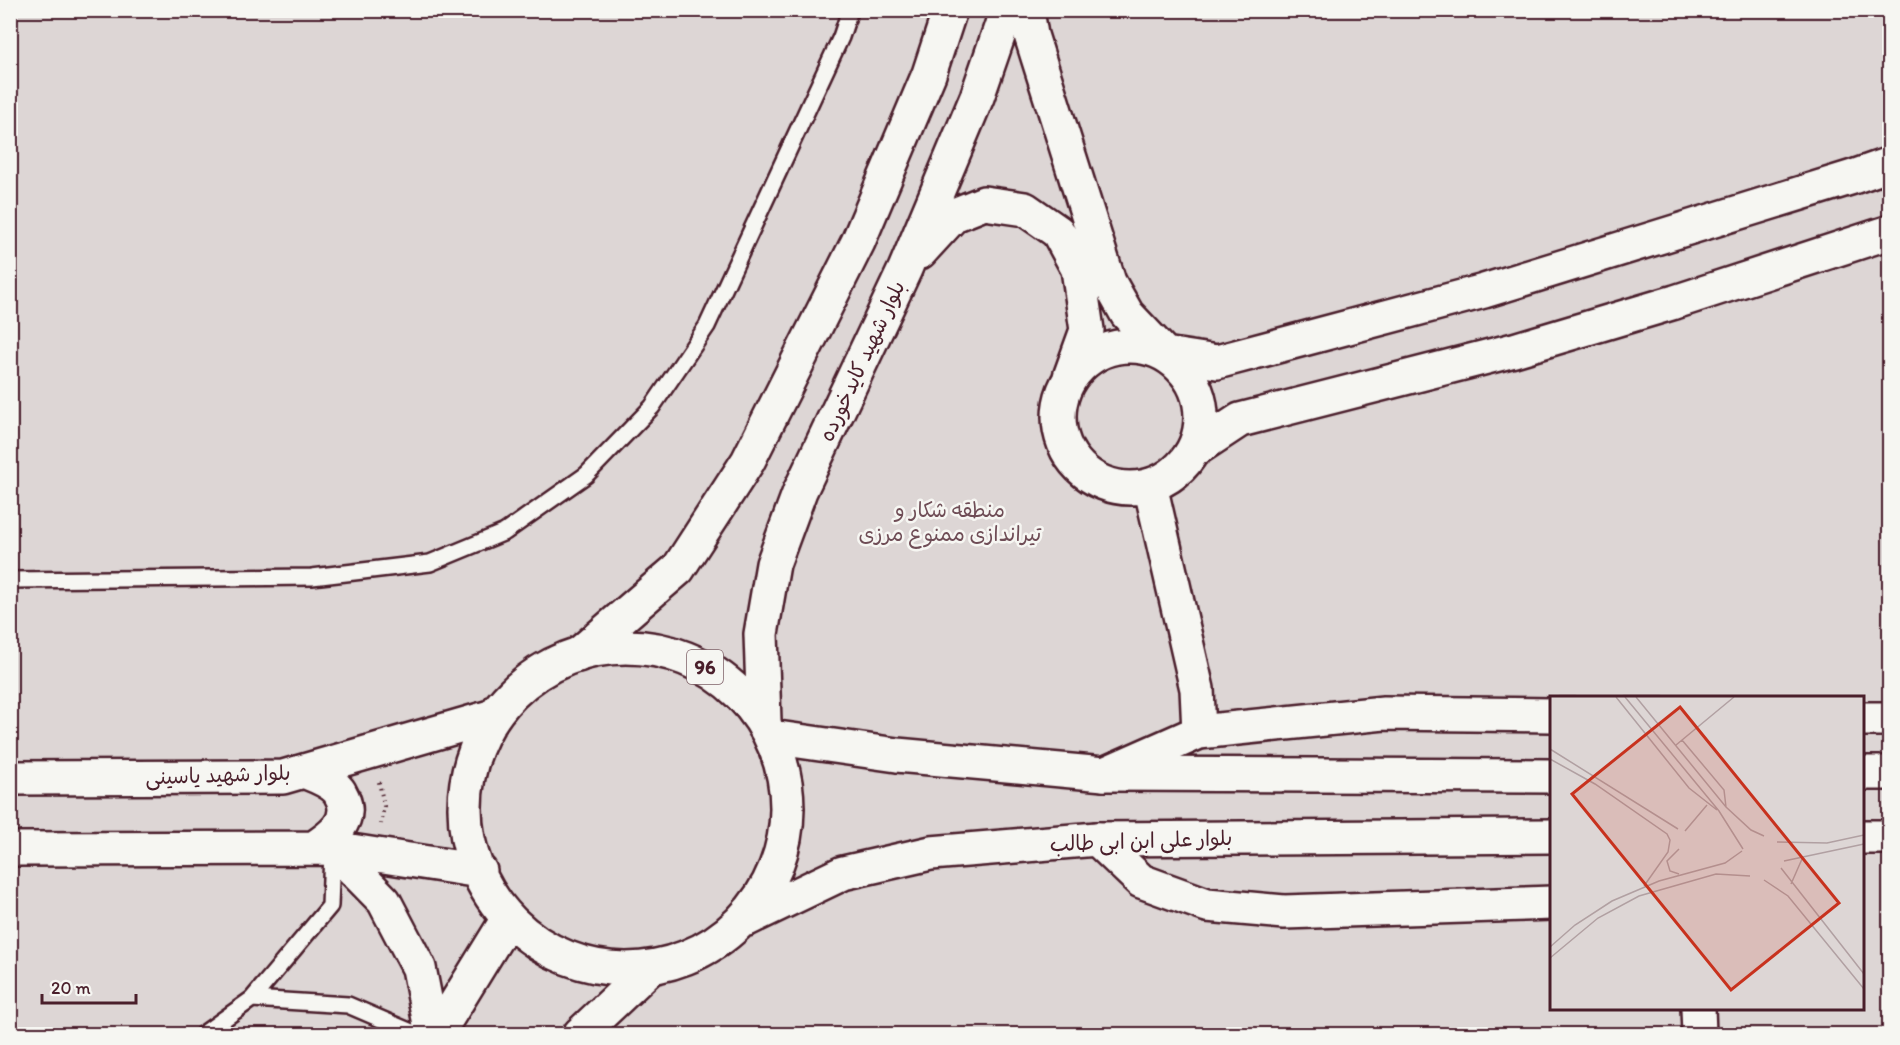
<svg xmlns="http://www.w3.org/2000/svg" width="1900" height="1045" font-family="Itim,'Playpen Sans Arabic',sans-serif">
<rect width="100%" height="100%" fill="#f6f6f2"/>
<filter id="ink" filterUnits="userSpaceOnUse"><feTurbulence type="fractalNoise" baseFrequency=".0167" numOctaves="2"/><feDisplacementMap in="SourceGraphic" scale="12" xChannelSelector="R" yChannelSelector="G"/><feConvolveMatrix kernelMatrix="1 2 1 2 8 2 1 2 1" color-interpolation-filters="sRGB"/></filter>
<g filter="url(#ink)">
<path fill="#ddd6d5" stroke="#947a80" stroke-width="1.5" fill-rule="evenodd" d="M10,11H1889V1034H11ZM1552,697H1862V1008H1552Z"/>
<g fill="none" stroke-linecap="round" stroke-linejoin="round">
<g stroke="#4a1f2b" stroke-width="20">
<path id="service" d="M10,580L312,577L430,563L505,532L586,475L652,407L707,326L841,37L850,10
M252,999L348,1005L416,1034
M203,1034L252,999L330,906L332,851"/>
</g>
<g stroke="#4a1f2b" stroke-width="38">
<path id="tertiary" d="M1027,10L1031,35L1109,282L1127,314L1165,354L1217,362L1484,291L1853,177L1890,164
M920,252L954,215L984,203L1025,209L1058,232L1078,269L1087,330L1070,377
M1059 417a71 71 0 1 1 142 0a71 71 0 1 1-142 0Z
M1193,451L1240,420L1514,350L1675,302L1890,232
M1150,485L1197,689L1199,732
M578,655L678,569L748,461L858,242L929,74L950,10
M764,721L761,634L773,564L800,491L905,269L977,97L1007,10
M1097,839L1141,881L1207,905L1284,912L1552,903
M1698,1008L1699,1034"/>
</g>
<g stroke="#4a1f2b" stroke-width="38">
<path id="secondary" d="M1862,719H1890
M1104,774L1199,732L1384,713L1552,715"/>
</g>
<g stroke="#4a1f2b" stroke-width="38">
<path id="primary" d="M465 808a161 161 0 1 1 322 0a161 161 0 1 1-322 0Z
M771,737L897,755L1104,774L1552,776
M306,772C316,776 331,781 339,791C339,791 343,799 343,799C352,822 331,837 314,848
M1862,773H1890
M10,778L283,777L490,717
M1862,837H1890
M332,848L384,901L419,968L432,1034
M10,849L332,848L480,871
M747,919L843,873L931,853L1097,839L1552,836
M437,1034L506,922
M580,1034L649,969"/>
</g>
<path stroke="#4a1f2b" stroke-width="4" stroke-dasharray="1.5 4.5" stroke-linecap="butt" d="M379,782L384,806L381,824"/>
<use href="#service" stroke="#f6f6f2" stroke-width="15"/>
<use href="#tertiary" stroke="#f6f6f2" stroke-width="33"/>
<use href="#secondary" stroke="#f6f6f2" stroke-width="33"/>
<use href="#primary" stroke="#f6f6f2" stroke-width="33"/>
</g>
</g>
<g text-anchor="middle" stroke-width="5" stroke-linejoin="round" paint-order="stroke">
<rect fill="#f6f6f2" stroke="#7e6067" stroke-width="1.5" x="687" y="650" width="36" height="34" rx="4.5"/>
<g font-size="20" font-weight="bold" fill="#4a1f2b">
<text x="705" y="674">96</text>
</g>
<g font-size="21" fill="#4a1f2b" stroke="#f6f6f2">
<text transform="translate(862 361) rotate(-65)" y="7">بلوار شهید کایدخورده</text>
<text transform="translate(218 775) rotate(-2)" y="7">بلوار شهید یاسینی</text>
<text transform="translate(1141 841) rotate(-2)" y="7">بلوار علی ابن ابی طالب</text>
</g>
<g font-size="21" fill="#6f4d56" stroke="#f6f6f2">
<text x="950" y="517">منطقه شکار و<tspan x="950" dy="24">تیراندازی ممنوع مرزی</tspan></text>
</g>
</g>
<g transform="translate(1550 696)">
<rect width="314" height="314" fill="#f6f6f2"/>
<path d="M0,1H313V313H0Z" fill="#ddd6d5"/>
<path fill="none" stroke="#b1a0a2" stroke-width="1.5" d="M66,1L139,92L167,114M75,1L169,115L193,153M86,1L176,111L201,134L214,140M132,44L174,94L176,111M126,49L184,1M0,53L128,133M0,63L45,88L117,138L120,144L118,156L94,190M135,135L157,109M227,146L277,147L314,139M234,165L314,148M231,172L314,278M129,178L120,175L117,165L129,153M214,184L238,200L314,293M241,188L252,163M0,251L25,229L62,205L109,185L175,167L192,155M0,262L48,222L89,200L166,178L200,180"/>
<path fill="#c8321e" fill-opacity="0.15" stroke="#c8321e" stroke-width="3" d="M130,11L289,207L181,294L22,98Z"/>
<rect width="314" height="314" fill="none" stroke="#4a1f2b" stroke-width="3"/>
</g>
<rect width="1900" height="1045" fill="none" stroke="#f6f6f2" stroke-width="36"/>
<rect x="18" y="18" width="1864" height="1009" fill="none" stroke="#4a1f2b" stroke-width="2" filter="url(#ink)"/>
<path d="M42 994v9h94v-9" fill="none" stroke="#4a1f2b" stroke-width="3"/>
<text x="51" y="994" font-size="18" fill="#4a1f2b" stroke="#f6f6f2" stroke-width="4.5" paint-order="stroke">20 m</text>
</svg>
